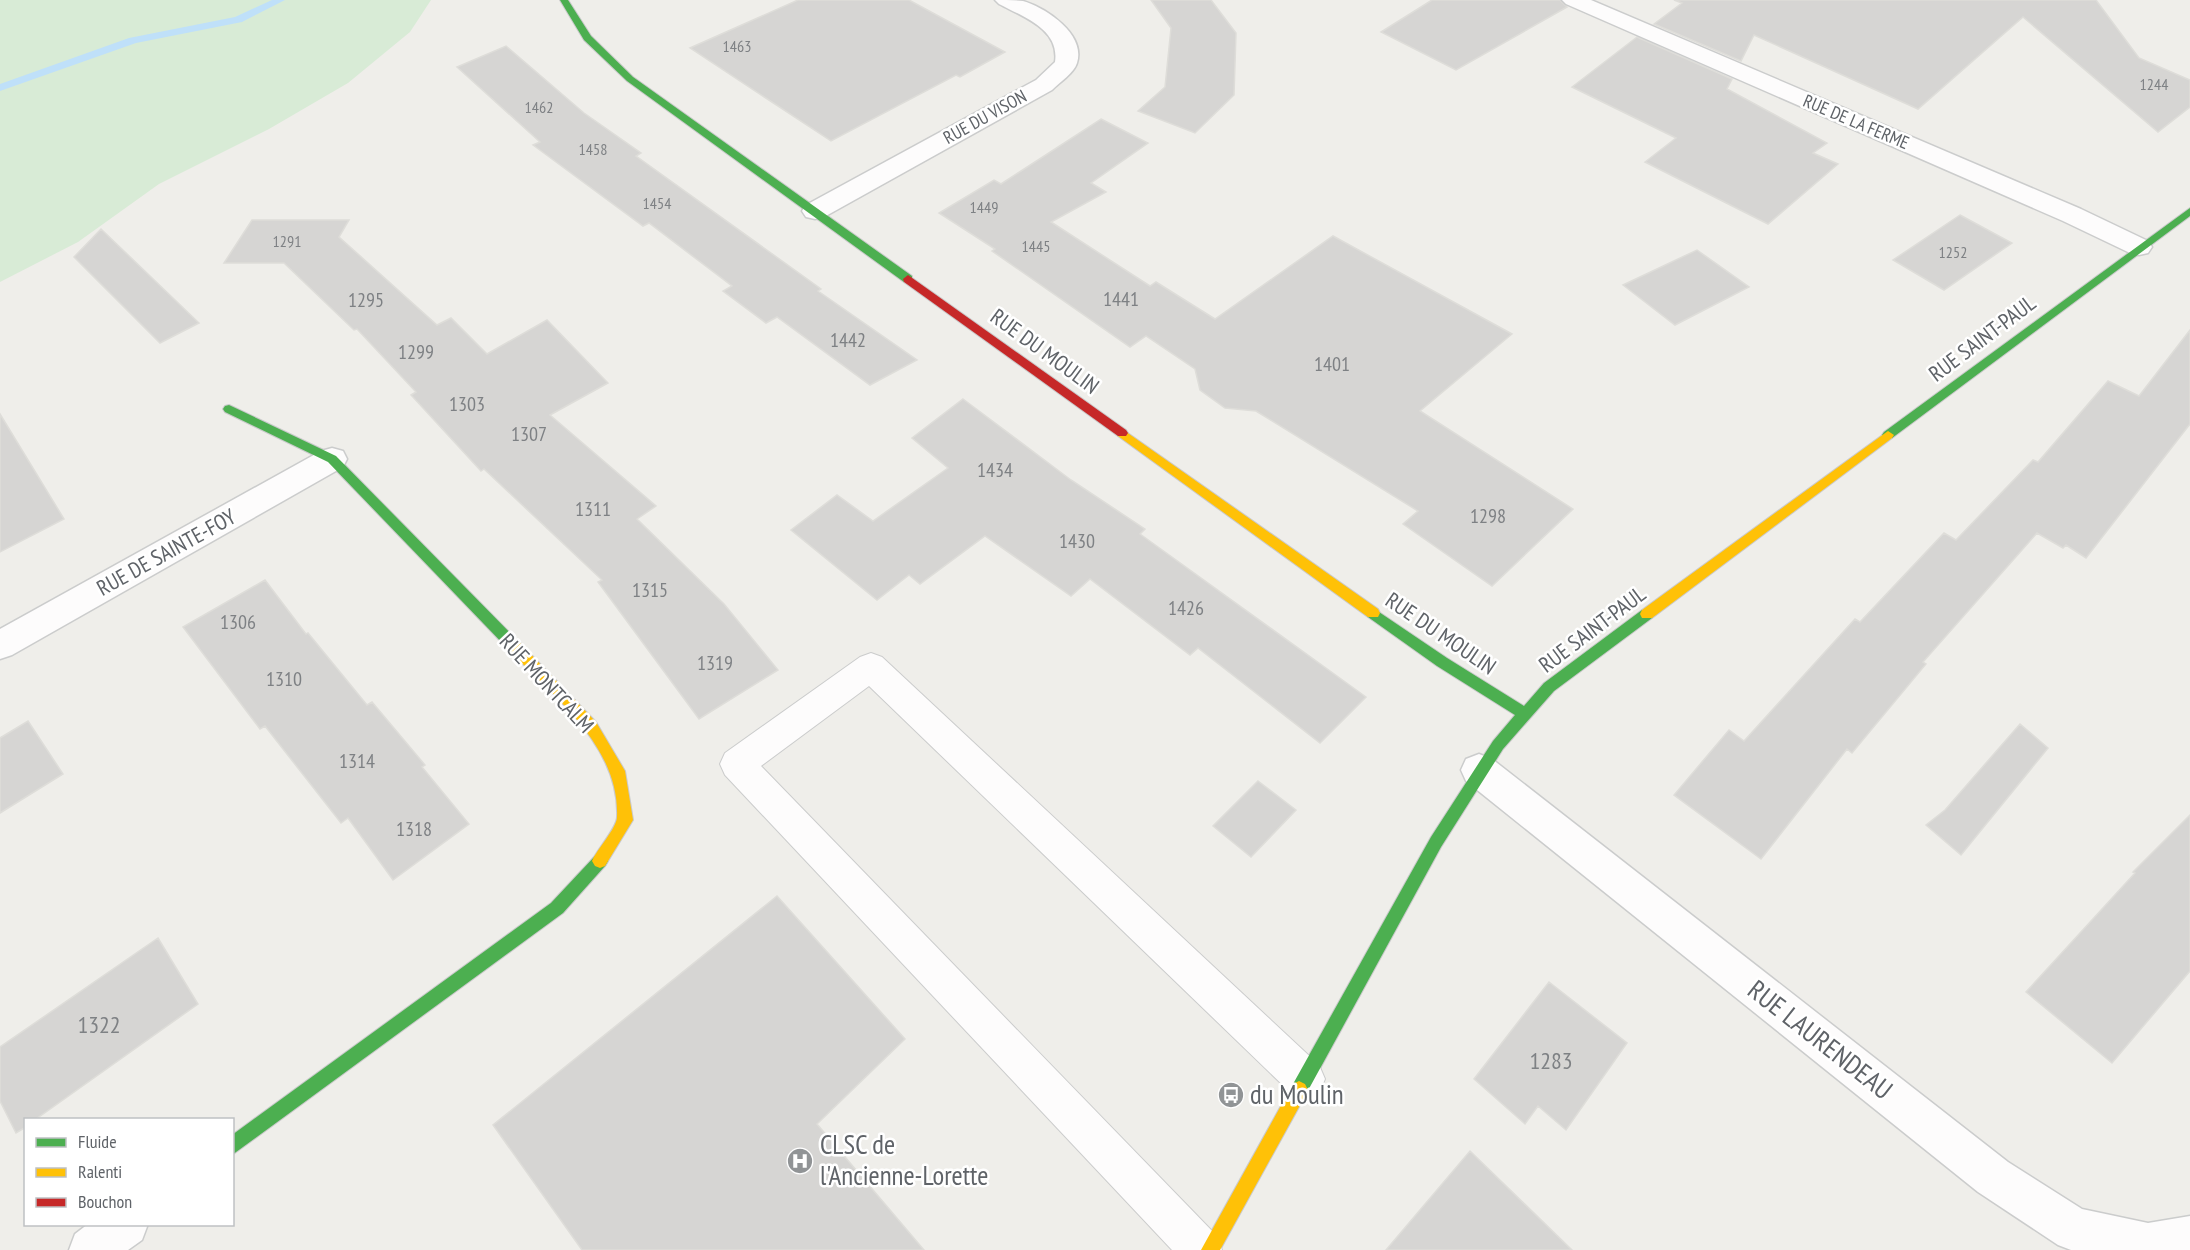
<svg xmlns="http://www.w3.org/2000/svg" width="2190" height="1250" font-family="'PT Sans Narrow',sans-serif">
<rect width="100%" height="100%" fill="#efeeea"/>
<path fill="#d8ebd6" d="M0,0H431L410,32L348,83L269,129L159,184L78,242L0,282Z"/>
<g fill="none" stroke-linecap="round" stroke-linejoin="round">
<path fill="#bfe0f9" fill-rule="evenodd" d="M272,0H285L242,22L136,43L0,91V84L129,38L235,17Z"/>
</g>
<path fill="#d6d5d3" stroke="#deddd9" stroke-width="1.5" d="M798,0H909L1005,52L960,77L956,75L831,141L690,48Z
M1151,0H1211L1236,33L1234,95L1195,133L1138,111L1165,87L1171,28Z
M1432,0H1560L1567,7L1456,70L1381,32Z
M1674,0H2096L2139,58L2190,80V107L2158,132L2023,17L1918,109L1754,35L1741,61L1654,24L1682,3Z
M1637,37L1732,79L1727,89L1827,143L1813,153L1838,164L1768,224L1645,162L1676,138L1572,87Z
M506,46L584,113L641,153L636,156L821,289L818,291L917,360L870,385L777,317L766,323L723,291L732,286L649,223L643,226L533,145L540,142L457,67Z
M1101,119L1148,143L1091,183L1106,192L1051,222L1150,286L1156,282L1215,319L1333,236L1512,334L1420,411L1573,509L1492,586L1403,524L1418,511L1256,411L1225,408L1200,390L1195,369L1146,336L1130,347L992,251L995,249L939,213L994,180L1001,184Z
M1960,215L2012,243L1944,290L1893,260Z
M252,220H349L339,237L437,325L451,318L487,354L547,320L608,383L550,415L656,506L637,519L724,604L778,670L699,719L598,582L602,580L484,469L481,471L411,395L416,392L357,329L354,330L284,263H224Z
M101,229L199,323L160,343L74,257Z
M1697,250L1749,287L1675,325L1623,285Z
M2190,330V424L2086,558L2066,545L2063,548L2037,533L1923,662L1926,664L1852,753L1847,749L1761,859L1674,795L1729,730L1744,741L1855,619L1860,622L1944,533L1956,540L2033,460L2038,462L2108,381L2139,396Z
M963,399L1071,480L1145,529L1140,534L1366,697L1320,743L1198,648L1190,655L1090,579L1071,596L985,536L920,584L909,575L877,600L791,530L837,495L873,521L948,468L912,438Z
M0,414L64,519L0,552Z
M265,580L306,634L308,633L367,705L372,702L425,765L422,767L469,824L393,880L348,818L341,823L265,726L260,729L183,627Z
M28,721L63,774L0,813V738Z
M2020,724L2048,748L1961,855L1926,825L1945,810Z
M1258,781L1296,810L1251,857L1213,826Z
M2190,815V971L2112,1063L2026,992L2135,873L2133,872Z
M777,896L905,1039L817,1124L924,1250H582L493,1125Z
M158,938L198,1004L36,1119H26V1127L16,1133L0,1101V1047Z
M1549,982L1627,1043L1566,1130L1538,1106L1525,1124L1474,1079Z
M1470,1151L1572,1250H1386Z"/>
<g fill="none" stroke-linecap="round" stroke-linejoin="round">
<g stroke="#cbcccc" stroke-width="2">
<path id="lane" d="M871,653L882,657L1319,1065L1325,1079L1319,1093L1305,1099L1291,1093L869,686L761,766L1216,1235L1222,1250H1172L725,775L720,764L725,753L860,657Z"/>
</g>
<g stroke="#cbcccc" stroke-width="3">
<path id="street" d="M995,0C1004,0 1015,0 1023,1C1046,8 1086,34 1077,63C1074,73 1060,82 1052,90L824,217L815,219L806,217L802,211L806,205L1036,80L1055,62C1060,29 1023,17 999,4Z
M1562,0H1591L2081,209L2148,241L2152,247L2148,253L2139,255L2130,253L2063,221L1566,4Z
M332,448L343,451L347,459L343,467L12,655L0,659V629L321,451Z
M1479,754L1492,759L2008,1162L2082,1209L2148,1223L2190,1216V1250H2071L2058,1245L1978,1192L1466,781L1461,770L1466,759Z
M88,1224H148L142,1240L128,1250H69L75,1234Z"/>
</g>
<g stroke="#cacacb" stroke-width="2">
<path id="fast" d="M560,0H568L591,36L633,77L912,276V282H904L627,81L584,40Z
M2190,208V216L1892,438H1884L1882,435L1884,432Z
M229,405L336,456L519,642L521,646L519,650H509L328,462L225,412L223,409L225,406Z
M1373,608L1447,658L1524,706L1544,683L1642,610H1652L1654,614L1652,618L1554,691L1503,749L1441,847L1305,1096L1299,1099L1293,1096L1290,1090L1293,1084L1431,837L1493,741L1515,715L1437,666L1368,617L1366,613L1368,609Z
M600,854L605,856L608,861L605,866L563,913L232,1155V1135L551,903L595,856Z"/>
</g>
<g stroke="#cacacb" stroke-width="2">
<path id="slow" d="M1122,429L1378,609L1380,613L1378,617H1368L1118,436L1116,433L1118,430Z
M1888,431L1894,435L1892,438L1652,618H1642L1640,614L1642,610Z
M514,640L519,642L596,722L625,771L633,820L605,866L600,868L595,866L592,861C597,849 617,828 617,817C620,746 553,696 509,650L507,646L509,642Z
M1299,1081L1305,1084L1308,1090L1305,1096L1220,1250H1201L1293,1084Z"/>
</g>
<g stroke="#cacacb" stroke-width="2">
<path id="jam" d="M908,275L1126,430L1128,433L1126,436H1118L904,282L903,279Z"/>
</g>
<use href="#lane" fill="#fdfcfc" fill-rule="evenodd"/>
<use href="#street" fill="#fdfcfc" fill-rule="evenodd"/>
<use href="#fast" fill="#4caf50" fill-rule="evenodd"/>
<use href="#slow" fill="#ffc107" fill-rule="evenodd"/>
<use href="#jam" fill="#c62828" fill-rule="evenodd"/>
</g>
<defs>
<g id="bus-disc" transform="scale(1.35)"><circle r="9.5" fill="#919496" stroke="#fff"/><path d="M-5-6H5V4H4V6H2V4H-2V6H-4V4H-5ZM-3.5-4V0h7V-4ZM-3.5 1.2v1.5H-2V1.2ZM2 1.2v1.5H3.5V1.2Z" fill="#fff"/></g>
<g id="hospital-disc" transform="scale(1.35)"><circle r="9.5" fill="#919496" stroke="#fff"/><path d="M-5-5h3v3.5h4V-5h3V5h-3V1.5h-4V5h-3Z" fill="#fff"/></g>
</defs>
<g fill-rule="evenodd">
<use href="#bus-disc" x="1231" y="1095"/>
<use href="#hospital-disc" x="800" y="1161"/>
</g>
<g text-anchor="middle" stroke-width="5" stroke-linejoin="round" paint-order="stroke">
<g font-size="16" fill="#7e8184">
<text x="737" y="52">1463</text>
<text x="2154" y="90">1244</text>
<text x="539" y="113">1462</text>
<text x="593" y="155">1458</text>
<text x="657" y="209">1454</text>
<text x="984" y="213">1449</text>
<text x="287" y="247">1291</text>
<text x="1036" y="252">1445</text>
<text x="1953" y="258">1252</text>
</g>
<g font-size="18" fill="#5f6368" stroke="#fff">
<text transform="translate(985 117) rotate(-29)" y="6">RUE DU VISON</text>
<text transform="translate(1856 122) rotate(23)" y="6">RUE DE LA FERME</text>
</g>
<g font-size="20" fill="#7e8184">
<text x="1121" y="306">1441</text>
<text x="366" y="307">1295</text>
<text x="848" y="347">1442</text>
<text x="416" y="359">1299</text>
<text x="1332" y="371">1401</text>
<text x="467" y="411">1303</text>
<text x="529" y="441">1307</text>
<text x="995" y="477">1434</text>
<text x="593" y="516">1311</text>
<text x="1488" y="523">1298</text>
<text x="1077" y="548">1430</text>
<text x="650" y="597">1315</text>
<text x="1186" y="615">1426</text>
<text x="238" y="629">1306</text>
<text x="715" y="670">1319</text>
<text x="284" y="686">1310</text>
<text x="357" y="768">1314</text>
<text x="414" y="836">1318</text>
</g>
<g font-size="22" fill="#5f6368" stroke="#fff">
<text transform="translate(1982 338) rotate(-37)" y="8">RUE SAINT-PAUL</text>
<text transform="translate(1045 351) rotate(36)" y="8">RUE DU MOULIN</text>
<text transform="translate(166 552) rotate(-29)" y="8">RUE DE SAINTE-FOY</text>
<text transform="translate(1592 629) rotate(-37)" y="8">RUE SAINT-PAUL</text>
<text transform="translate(1441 633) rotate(34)" y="8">RUE DU MOULIN</text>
<text transform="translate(547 683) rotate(47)" y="8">RUE MONTCALM</text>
</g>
<g font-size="24" fill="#7e8184">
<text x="99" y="1033">1322</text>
<text x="1551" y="1069">1283</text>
</g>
<g font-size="27" fill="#5f6368" stroke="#fff">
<text transform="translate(1820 1040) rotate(38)" y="9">RUE LAURENDEAU</text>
</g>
<g font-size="27" fill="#5f6368" stroke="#fff" text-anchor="start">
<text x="1250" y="1104">du Moulin</text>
<text x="820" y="1154">CLSC de<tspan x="820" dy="31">l'Ancienne-Lorette</tspan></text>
</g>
</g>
<rect x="24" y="1118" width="210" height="108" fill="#ffffff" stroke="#bfc1c3" stroke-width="1.5"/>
<rect x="36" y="1138" width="30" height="9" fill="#4caf50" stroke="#bfc1c3" stroke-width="1.5"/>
<text x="78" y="1148" font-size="18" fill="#5f6368">Fluide</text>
<rect x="36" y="1168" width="30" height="9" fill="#ffc107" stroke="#bfc1c3" stroke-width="1.5"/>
<text x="78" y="1178" font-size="18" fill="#5f6368">Ralenti</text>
<rect x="36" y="1198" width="30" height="9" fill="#c62828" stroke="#bfc1c3" stroke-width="1.5"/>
<text x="78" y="1208" font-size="18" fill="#5f6368">Bouchon</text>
</svg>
